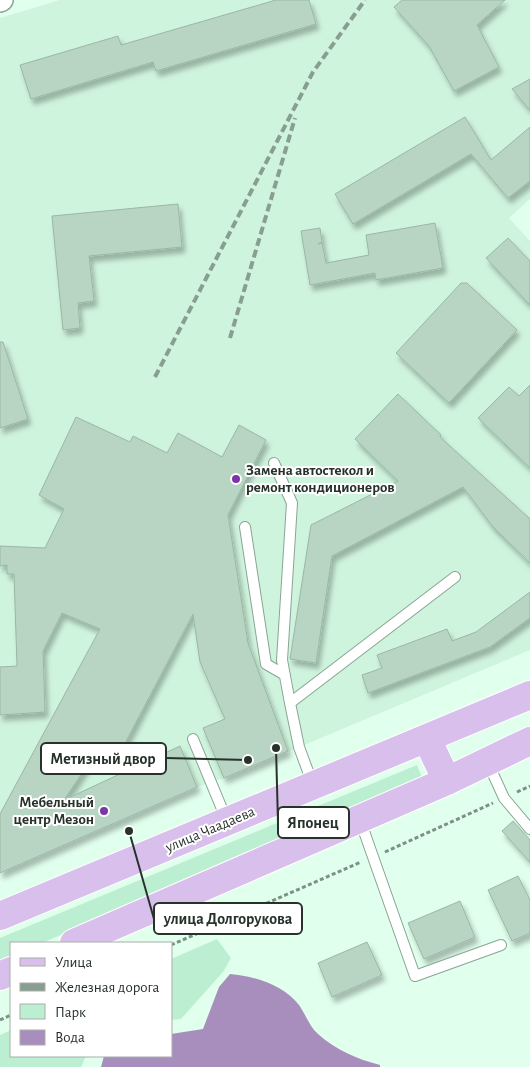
<svg xmlns="http://www.w3.org/2000/svg" width="530" height="1067" font-family="'Alegreya Sans',sans-serif">
<defs>
<filter id="shadow"><feDropShadow dx="3" dy="5.5" stdDeviation="2.5" flood-color="#0004"/></filter>
</defs>
<rect width="100%" height="100%" fill="#e0ffec"/>
<path fill="#cff4dd" d="M60,0H530V199L509,218L530,241V650L309,743L224,778L197,787L0,873V18Z"/>
<path fill="#bcefd1" d="M417,765L423,780L42,943H11V956L0,961V938Z
M217,939L231,958L223,972L181,1019L171,1020V959Z
M11,1030V1056H86L81,1067H0V1035Z"/>
<path fill="#a88ebd" d="M230,974C255,976 283,985 299,1005C306,1015 309,1026 318,1034C336,1050 357,1059 380,1065V1067H101L104,1056H171V1034L203,1029L219,987Z"/>
<path fill="#b8d5c3" stroke="#9ab7a5" filter="url(#shadow)" d="M276,0H309L316,24L156,71L153,62L31,99L20,65L118,36L121,45Z
M402,0H505L477,25L499,67L454,91L429,46L394,7Z
M530,79V110L512,89Z
M465,117L491,160L530,127V181L508,198L471,154L353,224L335,194Z
M178,204L182,247L89,256L94,301L78,303L80,328L63,330L52,216Z
M435,223L443,268L376,280L375,273L310,285L301,231L320,228L322,242L318,244L322,243L326,263L369,255L366,235Z
M508,238L530,261V305L486,258Z
M461,283H467L517,330L449,403L396,353Z
M0,342H3L28,419L0,428Z
M530,385V468L478,418L509,387L519,396Z
M398,394L441,435L440,437L530,519V563L493,527L463,487L332,556L316,663L290,659L311,525L398,481L355,439Z
M76,417L130,442L133,436L167,453L178,433L222,457L239,425L266,440L228,515L248,643L288,751L224,778L203,728L225,719L200,662L193,614L122,749L103,742L64,800L180,746L197,787L0,873V814L100,629L62,613L43,651L45,712L0,715V667L17,666L14,574H7V565L0,566V546L45,548L64,509L39,495Z
M530,592V618L490,647L368,693L362,675L382,668L377,655L447,629L452,641L476,632Z
M513,821L530,840V862L502,831Z
M518,876L530,900V933L512,941L488,890Z
M460,901L475,937L424,959L408,923Z
M367,942L382,975L332,997L318,963Z"/>
<g fill="none" stroke-linecap="round" stroke-linejoin="round">
<g stroke="#89a594" stroke-width="12">
<path id="service" d="M274,463L292,503L282,660L290,703
M245,527L266,664L285,675
M193,739L227,821
M488,763L504,798L530,829
M313,785L299,747L290,703L455,577
M360,820L415,976L501,945"/>
</g>
<g stroke="#89a594" stroke-width="24">
<path id="minor" d="M0,1L2,0"/>
</g>
<g stroke="#fff" stroke-width="30">
<path id="primary" d="M427,739L447,781
M0,916L530,695
M74,943L447,781L530,741
M0,976L11,971"/>
</g>
<path stroke="#7c9084" stroke-width="3" stroke-dasharray="4 2.5" stroke-linecap="butt" d="M517,792L530,786
M385,852L493,803
M171,945L361,862
M0,1020L11,1015"/>
<use href="#service" stroke="#fff" stroke-width="10"/>
<use href="#minor" stroke="#fff" stroke-width="21"/>
<use href="#primary" stroke="#d9bfec" stroke-width="28"/>
<path stroke="#889e91" stroke-width="4" stroke-dasharray="8 4" stroke-linecap="butt" d="M230,338L295,118
M155,377L313,72L365,0"/>
</g>
<g fill="#7c34a6" stroke="#fff" stroke-width="2">
<circle cx="236" cy="479" r="5"/>
<circle cx="104" cy="811" r="5"/>
</g>
<g text-anchor="middle" stroke-width="4" stroke-linejoin="round" paint-order="stroke">
<g font-size="15" font-weight="bold" fill="#27322b" stroke="#fff" text-anchor="start">
<text x="246" y="475">Замена автостекол и<tspan x="246" dy="17">ремонт кондиционеров</tspan></text>
<text x="94" y="807" text-anchor="end">Мебельный<tspan x="94" dy="17">центр Мезон</tspan></text>
</g>
<g font-size="15" fill="#27322b" stroke="#fff">
<text transform="translate(210 829) rotate(-23)" y="5">улица Чаадаева</text>
</g>
</g>
<path fill="none" stroke="#27322b" stroke-width="2" d="M248 760L166 758M276 748L278 823M129 831L154 919"/>
<g fill="#27322b" stroke="#fff" stroke-width="2">
<circle cx="248" cy="760" r="5"/>
<circle cx="276" cy="748" r="5"/>
<circle cx="129" cy="831" r="5"/>
</g>
<g fill="#fff" stroke="#27322b" stroke-width="2">
<rect x="41" y="743" width="125" height="31" rx="5"/>
<rect x="278" y="807" width="71" height="31" rx="5"/>
<rect x="154" y="903" width="148" height="31" rx="5"/>
</g>
<g font-size="16" text-anchor="middle" font-weight="bold" fill="#27322b">
<text x="103" y="764">Метизный двор</text>
<text x="313" y="828">Японец</text>
<text x="228" y="924">улица Долгорукова</text>
</g>
<rect x="10" y="942" width="162" height="115" fill="#ffffff" stroke="#a9adaa"/>
<rect x="20" y="958" width="25" height="8" fill="#d9bfec" stroke="#a9adaa"/>
<text x="55" y="967" font-size="15" fill="#27322b">Улица</text>
<rect x="20" y="983" width="25" height="8" fill="#889e91" stroke="#a9adaa"/>
<text x="55" y="992" font-size="15" fill="#27322b">Железная дорога</text>
<rect x="20" y="1004" width="25" height="15" fill="#bcefd1" stroke="#a9adaa"/>
<text x="55" y="1017" font-size="15" fill="#27322b">Парк</text>
<rect x="20" y="1030" width="25" height="15" fill="#a88ebd" stroke="#a9adaa"/>
<text x="55" y="1042" font-size="15" fill="#27322b">Вода</text>
</svg>
